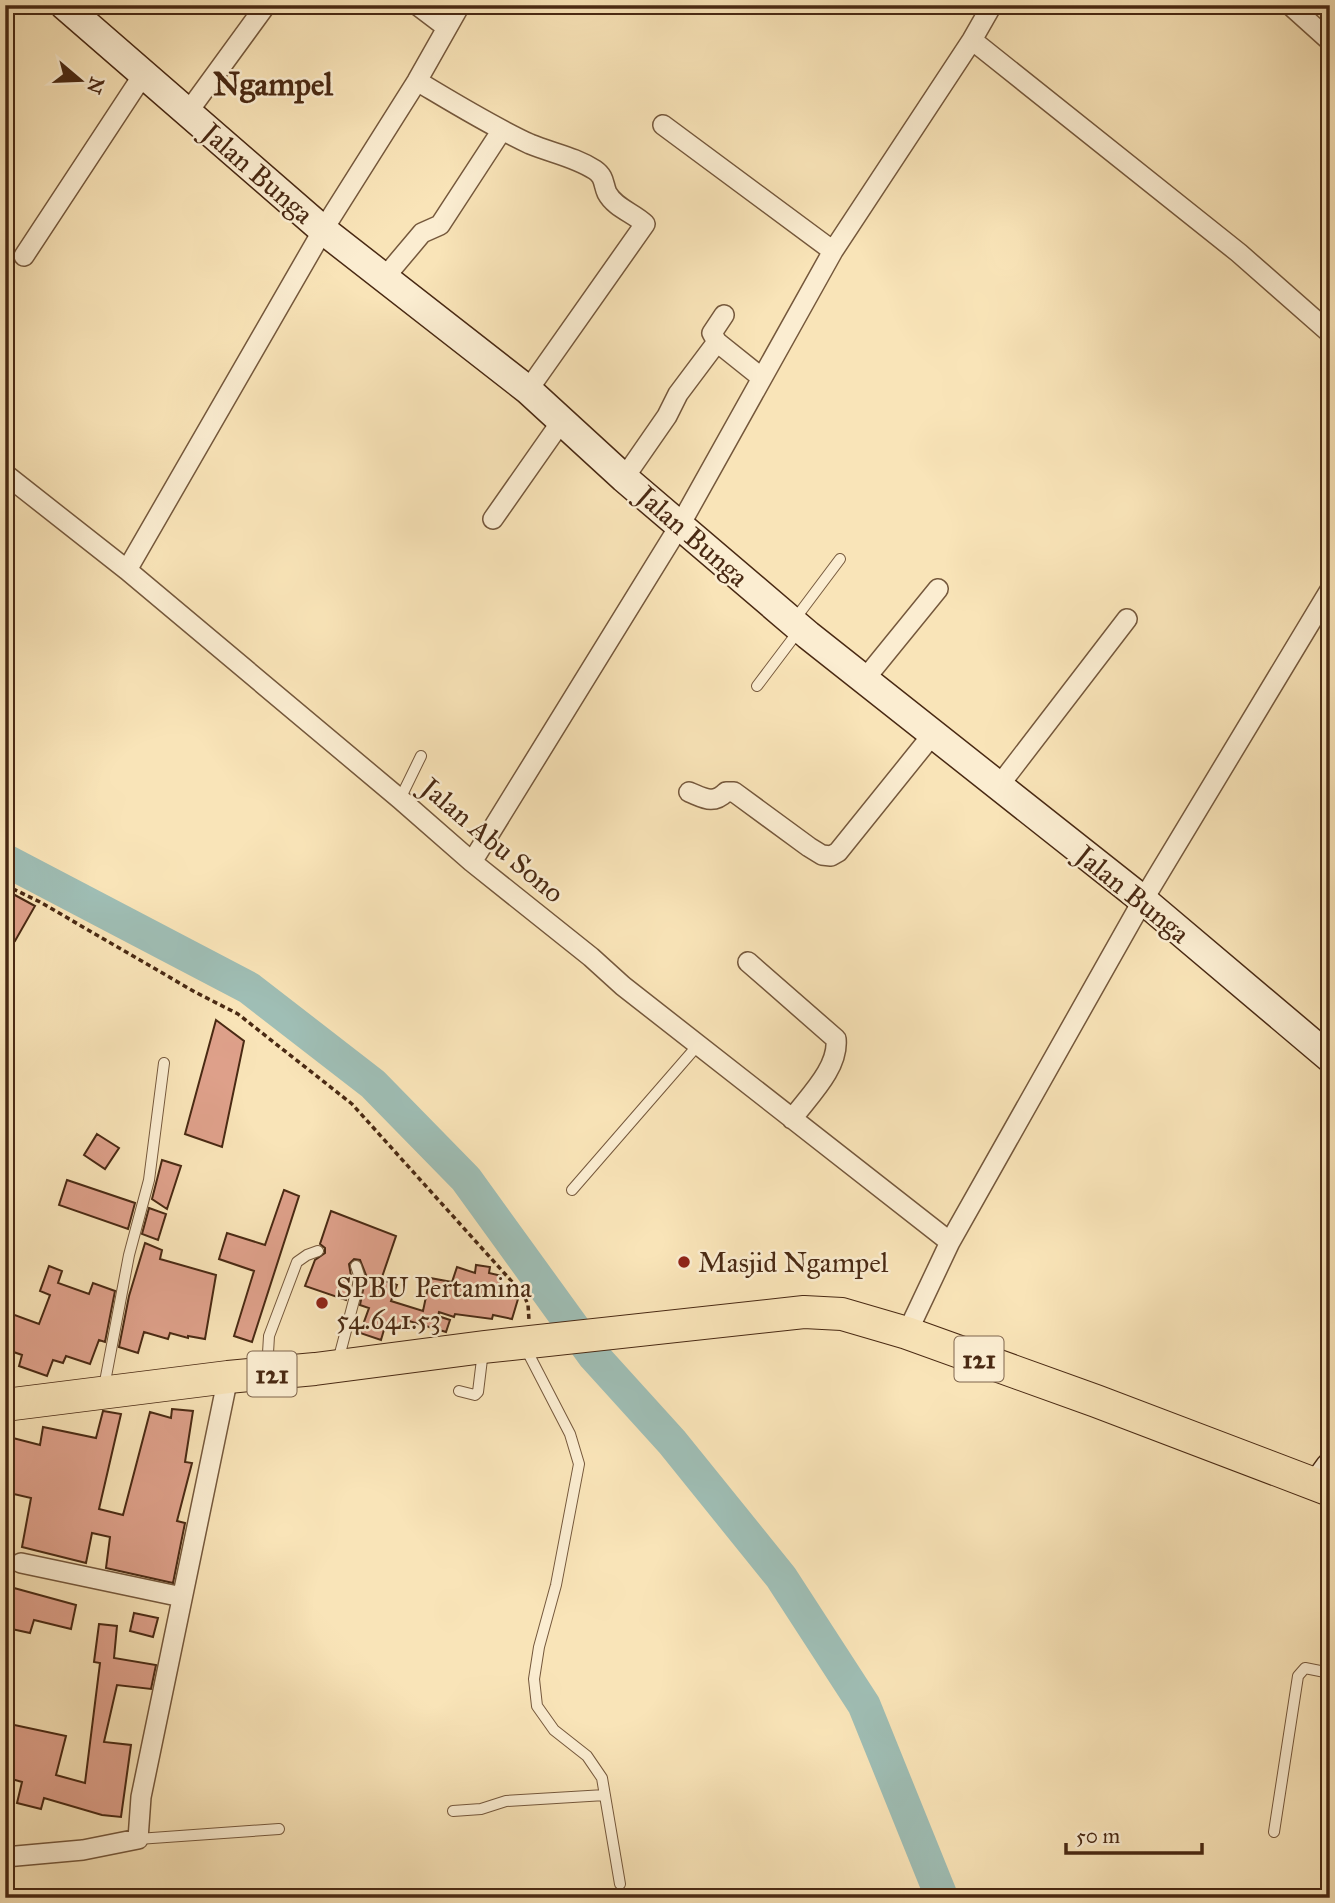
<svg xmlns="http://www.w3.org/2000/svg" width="1335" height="1903" font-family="'IM FELL Great Primer',serif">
<rect width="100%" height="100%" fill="#f9e4b8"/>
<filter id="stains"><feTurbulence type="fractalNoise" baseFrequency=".00286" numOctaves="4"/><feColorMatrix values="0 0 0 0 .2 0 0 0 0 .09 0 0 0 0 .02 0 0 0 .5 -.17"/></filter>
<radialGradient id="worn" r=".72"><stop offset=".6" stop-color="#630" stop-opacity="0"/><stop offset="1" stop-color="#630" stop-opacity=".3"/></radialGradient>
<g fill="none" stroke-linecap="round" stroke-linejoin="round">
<path stroke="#9fbeb5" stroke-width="33" d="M5,860L249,988L373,1084L466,1179L594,1356L672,1442L781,1577L864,1705L942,1898"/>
</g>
<path fill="#dfa18b" stroke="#492913" stroke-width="2" d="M13,894L35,906L15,941L5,936V907Z
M216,1020L244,1041L222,1147L185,1134Z
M97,1134L119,1148L105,1169L84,1155Z
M162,1160L181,1166L167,1209L152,1199Z
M67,1180L135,1203L128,1229L59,1205Z
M284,1190L299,1196L252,1342L234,1336L254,1271L219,1259L227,1233L265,1245Z
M149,1208L166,1214L158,1240L142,1234Z
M331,1211L396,1236L381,1280L397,1285L391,1301L423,1311L430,1278L452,1282L457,1267L475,1273L476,1265L490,1267L489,1273L502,1276L498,1294L518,1299L512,1319L493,1315L492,1319L455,1314L454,1317L439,1312L438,1316L450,1320L446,1332L409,1321L406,1330L386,1323L381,1340L360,1333L369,1308L360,1305L366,1275L360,1260L354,1259L349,1264L351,1276L346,1300L305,1286L315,1260L325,1253V1248L320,1244Z
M145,1243L162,1250L160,1259L216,1275L205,1339L188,1336V1338L170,1333L168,1339L144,1332L138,1353L119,1347L129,1296Z
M49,1266L62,1271L58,1283L89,1294L93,1283L115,1291L105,1342L99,1340L90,1364L66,1356L63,1363L53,1360L47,1376L19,1366L22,1355L5,1349V1334L12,1314L39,1324L50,1295L40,1291Z
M172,1409L193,1411L185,1462L192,1463L177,1521L185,1523L173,1583L106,1568L110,1537L92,1533L86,1563L22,1547L31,1498L5,1492V1452L9,1437L40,1445L43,1427L96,1438L103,1411L121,1414L99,1509L123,1515L150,1412L171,1418Z
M14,1588L76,1605L71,1629L34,1620L30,1633L7,1628Z
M134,1613L158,1618L153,1637L130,1631Z
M99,1624L117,1626L114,1658L156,1665L151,1689L117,1685L104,1742L131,1745L121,1817L102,1815L44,1798L41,1809L17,1803L22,1782L5,1777V1723L66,1736L56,1775L85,1783L100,1663L94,1662Z"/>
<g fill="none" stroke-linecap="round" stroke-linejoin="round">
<g stroke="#75583c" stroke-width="12">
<path id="lane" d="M795,619L840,559
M757,686L800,629
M400,799L421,756
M572,1190L698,1045
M525,1347L570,1434L579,1464L556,1585L539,1647L534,1679L537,1706L554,1730L587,1756L602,1778L620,1884
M338,1361L358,1285L359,1275L356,1266
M267,1370L269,1336L297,1262L307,1255L318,1251
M104,1387L129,1255L149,1180L164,1063
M459,1391L475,1395L478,1392L483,1351
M453,1811L481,1809L506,1801L605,1795
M1274,1832L1298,1676L1305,1668L1330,1673
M138,1839L279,1829"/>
</g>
<g stroke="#75583c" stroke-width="22">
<path id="street" d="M417,5L446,27
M1290,5L1330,41
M972,40L1239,253L1330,333
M417,81C454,103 491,126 530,144C552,153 575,157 595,170C605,177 603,184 607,193C615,208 634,213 645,224L528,390
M188,112L266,5
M663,125L833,251
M24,256L143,75
M385,277L422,233L440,225L502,130
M724,315L712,333L717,342L762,378
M5,474L127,570L400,799L472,862L591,957L623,986L950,1242
M624,478L667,416L678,394L717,342
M493,519L561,422
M127,570L323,230L417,81L460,5
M864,680L938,589
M998,787L1127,619
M689,792C704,798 713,805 726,792H734L809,847L822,855L831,856L838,852L933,734
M472,862L680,525L833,251L972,40L992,5
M748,962L836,1039C839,1068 808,1097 792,1119
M907,1333L950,1242L1143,900L1330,590
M21,1563L182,1597
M5,1857L83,1850L138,1839L141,1797L228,1377"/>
</g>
<g stroke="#492913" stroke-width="31">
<path id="secondary" d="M64,5L323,230L528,390L624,478L808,635L1143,900L1330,1058
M1317,1485L1330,1467"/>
</g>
<g stroke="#492913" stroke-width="34">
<path id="primary" d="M5,1405L228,1377L315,1369L484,1347L804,1312L842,1314L907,1333L1096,1401L1330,1490"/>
</g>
<path stroke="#492913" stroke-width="3.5" stroke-dasharray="5 3.5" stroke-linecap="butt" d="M5,885L40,902L195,992L238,1014L352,1104L524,1295L528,1305L529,1320"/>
<use href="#lane" stroke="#fbedd1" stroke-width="10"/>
<use href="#street" stroke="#fbedd1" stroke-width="19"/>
<use href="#secondary" stroke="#fbedd1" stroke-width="28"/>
<use href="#primary" stroke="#f9e4b8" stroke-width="32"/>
</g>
<g fill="#8f2418" stroke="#fbedd1" stroke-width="2.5">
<circle cx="684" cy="1262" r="7"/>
<circle cx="322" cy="1303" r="7"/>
</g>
<g text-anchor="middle" stroke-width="5" stroke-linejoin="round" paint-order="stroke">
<g fill="#fbedd1" stroke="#7e644c" stroke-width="2">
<rect x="954.5" y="1336.5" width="49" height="45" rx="5"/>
<rect x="247.5" y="1351.5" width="49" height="45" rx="5"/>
</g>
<g font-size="26" font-weight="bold" fill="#492913">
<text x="979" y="1368">121</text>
<text x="272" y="1383">121</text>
</g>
<g font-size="28" fill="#492913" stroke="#fbedd1">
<text transform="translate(258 173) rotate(41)" y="10">Jalan Bunga</text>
<text transform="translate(693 536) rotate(41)" y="10">Jalan Bunga</text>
<text transform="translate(493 840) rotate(40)" y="10">Jalan Abu Sono</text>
<text transform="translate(1133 894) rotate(39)" y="10">Jalan Bunga</text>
</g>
<g font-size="28" fill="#492913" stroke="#fbedd1" text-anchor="start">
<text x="698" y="1272">Masjid Ngampel</text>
<text x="336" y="1297">SPBU Pertamina<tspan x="336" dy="32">54.641.53</tspan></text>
</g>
<g font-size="32" font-weight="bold" fill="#492913" stroke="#fbedd1">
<text x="273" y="95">Ngampel</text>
</g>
</g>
<rect width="1335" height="1903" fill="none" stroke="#f9e4b8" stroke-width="28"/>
<rect x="7" y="7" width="1321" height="1889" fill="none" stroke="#492913" stroke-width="3.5"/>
<rect x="14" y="14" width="1307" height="1875" fill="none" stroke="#492913" stroke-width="2"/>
<g transform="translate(80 80) rotate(109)" stroke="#fbedd1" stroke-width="5" paint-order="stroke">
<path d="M0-5L12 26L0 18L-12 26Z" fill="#492913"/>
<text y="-10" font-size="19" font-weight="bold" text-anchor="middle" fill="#492913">N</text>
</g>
<path d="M1066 1843v10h136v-10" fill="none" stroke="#492913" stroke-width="3.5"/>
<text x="1076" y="1843" font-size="21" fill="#492913" stroke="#fbedd1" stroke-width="5" paint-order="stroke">50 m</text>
<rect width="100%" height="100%" filter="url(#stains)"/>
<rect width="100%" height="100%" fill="url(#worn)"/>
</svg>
